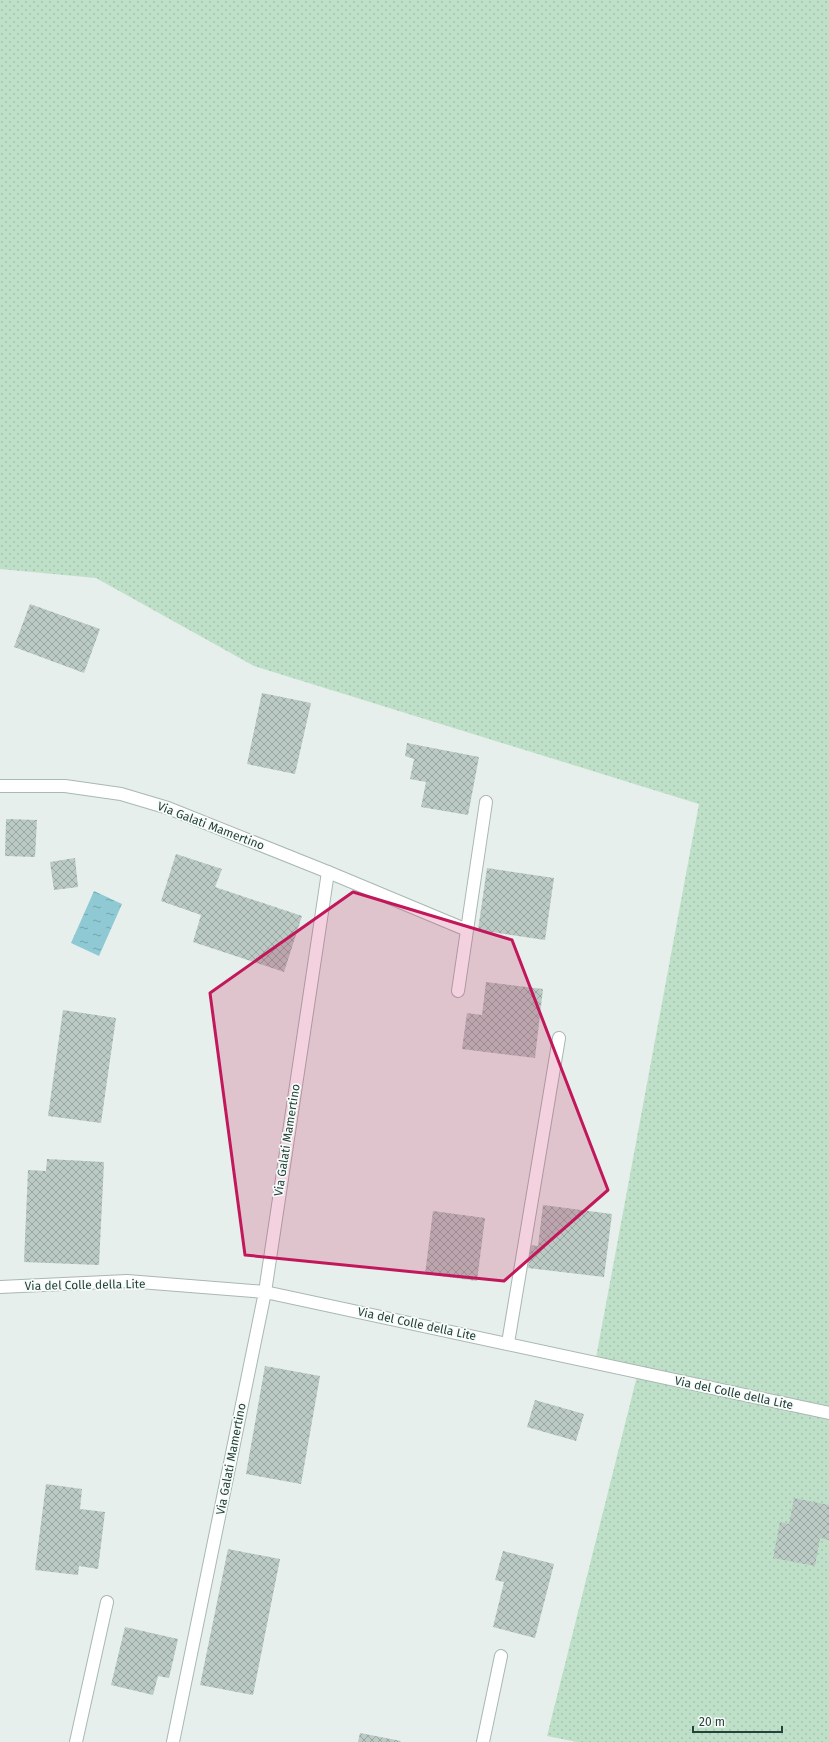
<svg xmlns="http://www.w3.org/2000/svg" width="829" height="1742" font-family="'Fira Sans',sans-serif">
<defs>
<pattern id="grass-dots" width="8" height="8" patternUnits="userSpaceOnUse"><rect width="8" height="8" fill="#bfe0c8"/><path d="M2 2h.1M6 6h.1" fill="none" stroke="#a4c1ad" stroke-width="1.8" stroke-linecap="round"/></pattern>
<pattern id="water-ripples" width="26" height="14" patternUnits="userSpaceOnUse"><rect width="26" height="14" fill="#8ec9d4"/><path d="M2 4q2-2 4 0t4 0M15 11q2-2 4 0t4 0" fill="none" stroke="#74a5ad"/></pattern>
<pattern id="building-cross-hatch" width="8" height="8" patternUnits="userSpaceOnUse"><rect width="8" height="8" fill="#bbcac4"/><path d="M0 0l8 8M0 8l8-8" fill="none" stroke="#98a6a0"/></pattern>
</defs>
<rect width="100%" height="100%" fill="#e6efeb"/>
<path fill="url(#grass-dots)" d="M0,0H829V1742H577L547,1736L638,1372L595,1363L699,804L254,666L96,578L0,569Z"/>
<path fill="url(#water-ripples)" d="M94,891L122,904L99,956L71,943Z"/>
<path fill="url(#building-cross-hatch)" d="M30,604L100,629L84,673L14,647Z
M262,693L311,703L295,774L247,764Z
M407,743L479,757L468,815L421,807L426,782L410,779L414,759L405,756Z
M6,819L37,820L35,857L5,856Z
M176,854L222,869L215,887L302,916L284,972L193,942L201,915L161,901Z
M75,858L78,887L54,890L50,862Z
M487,868L554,878L545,940L478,930Z
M486,982L543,989L535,1058L462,1049L467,1013L482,1015Z
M63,1010L116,1018L101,1123L48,1116Z
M47,1159L104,1162L99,1265L24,1262L28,1170L46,1171Z
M543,1205L612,1214L604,1277L528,1268L531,1245L538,1246Z
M433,1211L485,1218L477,1281L425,1274Z
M265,1366L320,1376L301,1484L246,1474Z
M535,1400L584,1414L576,1441L527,1427Z
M46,1484L82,1489L80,1509L105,1512L98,1569L79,1566L78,1575L35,1570Z
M794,1498L829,1505V1540L820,1538L815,1566L773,1558L780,1522L789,1524Z
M228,1549L280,1559L253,1695L200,1685Z
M503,1551L554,1564L535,1638L493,1627L504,1582L495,1580Z
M125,1627L178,1639L169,1678L158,1676L153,1695L111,1685Z
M360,1733L401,1741L400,1742H358Z"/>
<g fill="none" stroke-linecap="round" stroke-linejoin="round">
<g stroke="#a8b8b2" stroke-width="14">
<path id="service" d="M328,872L467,930
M458,991L486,802
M508,1343L559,1038
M76,1742L107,1602
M483,1742L501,1656"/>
</g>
<g stroke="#a8b8b2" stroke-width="14">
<path id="minor" d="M0,786H65L121,794L168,808L328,872L265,1292L173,1742
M0,1287L127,1281L265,1292L829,1413"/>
</g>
<use href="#service" stroke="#fff" stroke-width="12"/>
<use href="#minor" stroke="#fff" stroke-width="12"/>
</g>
<path fill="#c2185b" fill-opacity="0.2" stroke="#c2185b" stroke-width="3" stroke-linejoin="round" d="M353,892L512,940L608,1190L504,1281L245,1255L210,993Z"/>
<g text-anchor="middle" stroke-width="3.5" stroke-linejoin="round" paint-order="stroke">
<g font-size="12" fill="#24423a" stroke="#f7fbf9">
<text transform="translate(211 826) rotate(21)" y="4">Via Galati Mamertino</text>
<text transform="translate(287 1140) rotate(-81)" y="4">Via Galati Mamertino</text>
<text transform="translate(85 1285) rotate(-1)" y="4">Via del Colle della Lite</text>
<text transform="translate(417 1324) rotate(12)" y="4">Via del Colle della Lite</text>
<text transform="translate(734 1393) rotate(12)" y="4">Via del Colle della Lite</text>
<text transform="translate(231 1459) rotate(-79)" y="4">Via Galati Mamertino</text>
</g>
</g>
<path d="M693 1726v6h89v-6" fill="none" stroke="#24423a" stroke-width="2"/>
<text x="699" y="1726" font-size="12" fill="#24423a" stroke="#f7fbf9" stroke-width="3" paint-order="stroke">20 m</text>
</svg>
